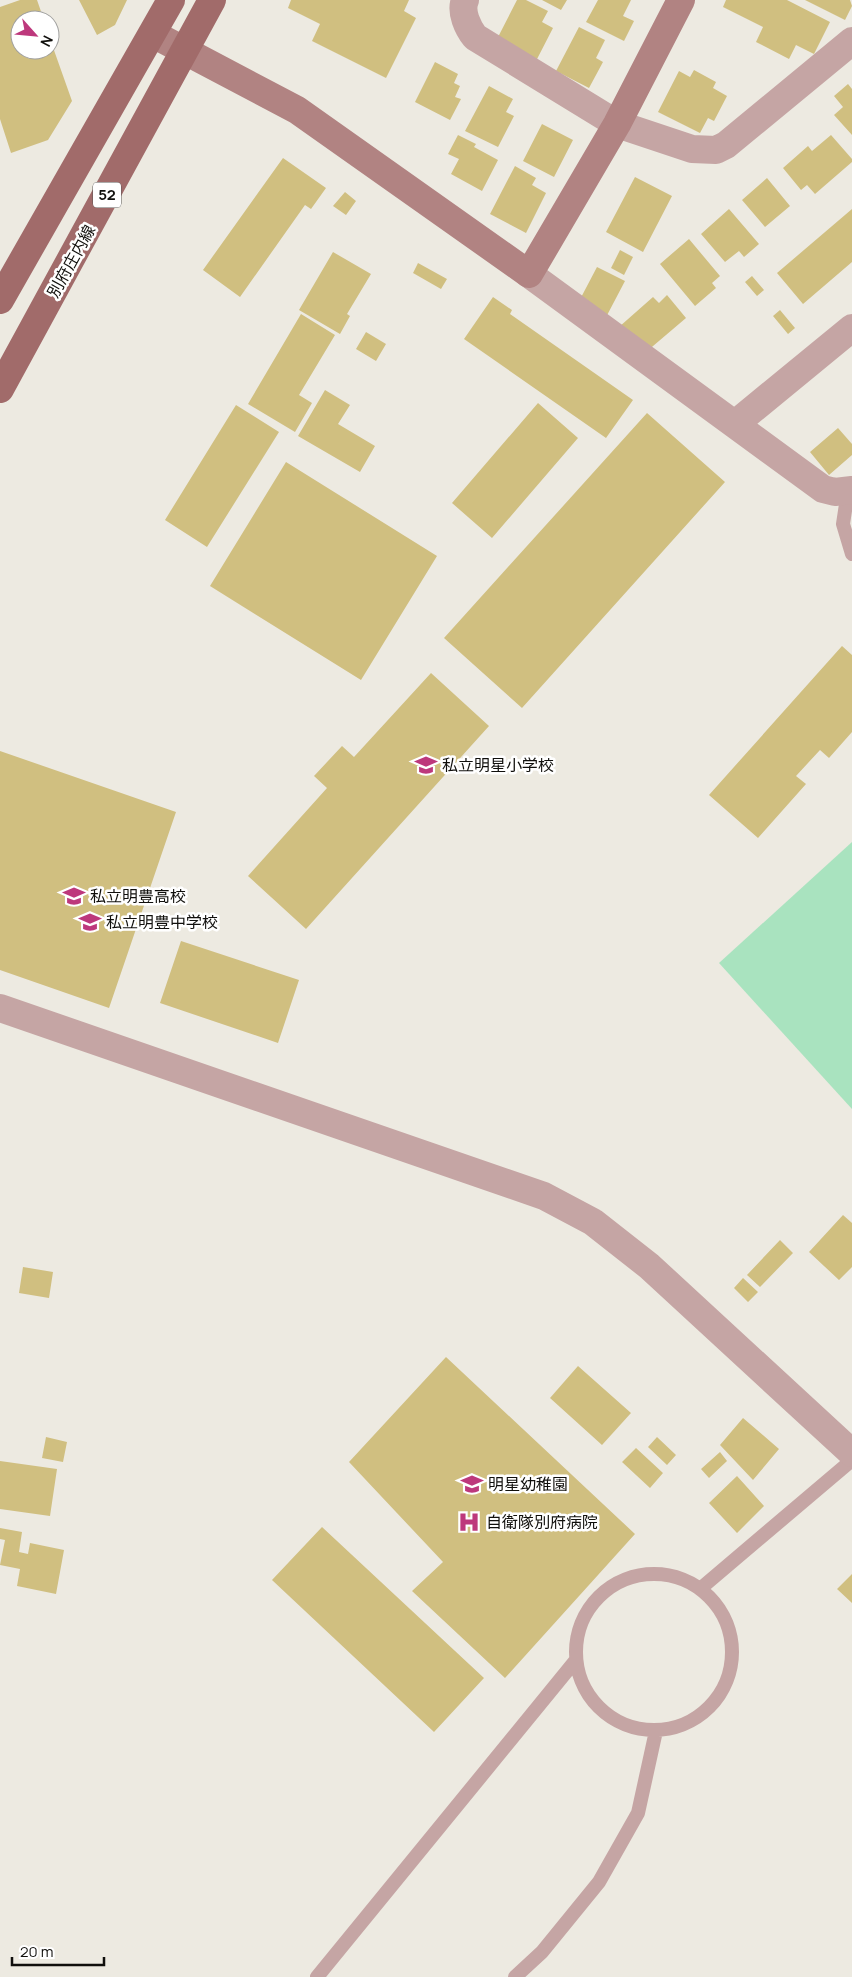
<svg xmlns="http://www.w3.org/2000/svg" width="852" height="1977" font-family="Manrope,'Noto Sans JP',sans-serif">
<rect width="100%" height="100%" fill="#edeae1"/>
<path fill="#a9e3bf" d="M852,842V1109L719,963Z"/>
<path fill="#d0bf80" d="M20,0H37L44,20H20V50H50V39L72,101L48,140L11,153L0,119V7Z
M79,0H127L115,25L97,35Z
M291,0H409L404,11L416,18L386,78L312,41L320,24L288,8Z
M517,0H526L548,11L542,22L553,28L536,61L496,41Z
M542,0H567L561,10Z
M598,0H631L623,16L634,21L624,41L586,22Z
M726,0H787L830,22L814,54L796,45L789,59L756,42L763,27L723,7Z
M805,0H850L852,6L845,20Z
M579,27L605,40L596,58L603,62L589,88L556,71Z
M435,62L458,74L454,83L460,86L455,97L461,99L450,120L415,102Z
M694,70L716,82L713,88L727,96L714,121L708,118L700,133L658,112L679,71L690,77Z
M848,84L852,89V135L834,115L843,107L834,96Z
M489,86L513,99L506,112L514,116L498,147L465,131Z
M542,124L573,140L554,177L523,161Z
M458,135L476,144L474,147L498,160L482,191L451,174L459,159L448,154Z
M831,135L852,159V162L815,194L807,185L801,190L783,168L808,146L812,151Z
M283,158L326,188L311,209L305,205L240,297L203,270Z
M515,166L536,178L532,185L546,193L526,233L490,214Z
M635,177L672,196L643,252L606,232Z
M767,178L790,206L765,227L742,200Z
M345,192L356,201L346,215L333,206Z
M729,209L759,244L744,257L739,251L725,262L701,234Z
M852,209V262L803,304L777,273Z
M689,239L720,276L712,283L716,288L695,306L660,264Z
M620,250L633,257L624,275L611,268Z
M333,252L371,274L347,314L350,316L340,334L299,310Z
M418,263L447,279L441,289L413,273Z
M597,267L625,281L604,321L576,307Z
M752,276L764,290L757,296L745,282Z
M667,295L686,318L646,352L619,327L653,297L659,303Z
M493,297L512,310L510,314L633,400L606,438L464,339Z
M780,310L795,328L788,334L773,316Z
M301,314L335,335L299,395L312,403L295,432L248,404Z
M366,332L386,344L376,361L356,349Z
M325,390L350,405L338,424L375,446L360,472L298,436Z
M538,403L578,438L492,538L452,503Z
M236,405L279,432L207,547L165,520Z
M647,413L725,482L522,708L444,638Z
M838,428L852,444V455L829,475L810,452Z
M286,462L437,556L361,680L210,586Z
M842,646L852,655V732L829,758L820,750L796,776L806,784L758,838L709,795Z
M431,673L489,726L306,929L248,876L327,788L314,776L342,746L354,757Z
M0,751L176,812L109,1008L0,970Z
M181,941L299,980L278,1043L160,1003Z
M843,1215L852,1223V1267L839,1280L809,1252Z
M780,1240L793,1253L760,1287L747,1275Z
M23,1267L53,1272L49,1298L19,1293Z
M743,1278L758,1292L748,1302L734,1288Z
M446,1357L635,1534L505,1678L412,1591L443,1562L349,1462Z
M578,1366L631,1413L602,1445L550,1398Z
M743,1418L779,1449L753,1480L720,1445Z
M46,1437L67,1442L63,1462L42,1458Z
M657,1437L676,1455L667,1465L648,1447Z
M636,1448L663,1473L650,1488L622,1462Z
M720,1452L727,1461L709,1478L701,1469Z
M0,1461L57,1469L50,1516L0,1509Z
M737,1476L764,1506L737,1533L709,1503Z
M322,1527L484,1678L434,1732L272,1580Z
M0,1528L22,1532L19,1552L28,1554L30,1543L64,1550L56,1594L17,1586L20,1569L0,1565L5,1540L0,1539Z
M852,1574V1603L837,1589Z"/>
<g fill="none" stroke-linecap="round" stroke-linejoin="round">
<path stroke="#c5a5a4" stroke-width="14" d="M848,491L843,524L852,554
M576 1652a78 78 0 1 1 156 0a78 78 0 1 1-156 0Z
M700,1589L852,1460
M317,1977L576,1660
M515,1977L542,1952L599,1882L638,1813L656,1731"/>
<path stroke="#c5a5a4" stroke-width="28" d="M465,0C460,12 468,28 475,37L617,124L692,149L716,150L726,145L852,41
M529,274L823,489L835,492L852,490
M735,424L852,328
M0,1008L544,1196L593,1222L649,1266L852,1453"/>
<path stroke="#b18382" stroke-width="28" d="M153,34L297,110L529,274L617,124L681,0"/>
<path stroke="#a16b6a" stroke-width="28" d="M0,300L171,0
M0,389L212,0"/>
</g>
<defs>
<g id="school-bare" transform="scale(1.725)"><path d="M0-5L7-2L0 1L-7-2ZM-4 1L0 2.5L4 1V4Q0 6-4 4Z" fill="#bd387c" stroke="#fff" stroke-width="2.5" paint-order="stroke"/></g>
<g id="hospital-bare" transform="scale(1.725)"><path d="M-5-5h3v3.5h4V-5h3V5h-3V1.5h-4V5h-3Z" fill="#bd387c" stroke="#fff" stroke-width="2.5" paint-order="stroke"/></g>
</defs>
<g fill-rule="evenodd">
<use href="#school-bare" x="426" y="765"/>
<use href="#school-bare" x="74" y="896"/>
<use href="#school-bare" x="90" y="922"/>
<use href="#school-bare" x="472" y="1484"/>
<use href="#hospital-bare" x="469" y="1522"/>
</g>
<g text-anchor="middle" stroke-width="5" stroke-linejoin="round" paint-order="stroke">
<rect fill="#fff" stroke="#585755" stroke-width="1" x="93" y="182.5" width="28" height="25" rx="4"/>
<g font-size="15" font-weight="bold" fill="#100f0c">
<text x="107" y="200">52</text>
</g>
<g font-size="16" fill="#100f0c" stroke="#fff">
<text transform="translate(71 261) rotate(-61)" y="6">別府庄内線</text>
</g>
<g font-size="16" fill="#100f0c" stroke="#fff" text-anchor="start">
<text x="442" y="771">私立明星小学校</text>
<text x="90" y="902">私立明豊高校</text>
<text x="106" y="928">私立明豊中学校</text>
<text x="488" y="1490">明星幼稚園</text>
<text x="486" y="1528">自衛隊別府病院</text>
</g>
</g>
<g transform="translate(35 35) rotate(117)"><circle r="24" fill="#ffffff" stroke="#9f9f9e"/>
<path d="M0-4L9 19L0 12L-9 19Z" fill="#bd387c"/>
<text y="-8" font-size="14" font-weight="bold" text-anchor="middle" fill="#100f0c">N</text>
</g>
<path d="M12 1957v8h92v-8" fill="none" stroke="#100f0c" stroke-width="2.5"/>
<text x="20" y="1957" font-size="15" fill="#100f0c" stroke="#ffffff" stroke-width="4" paint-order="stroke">20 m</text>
</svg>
